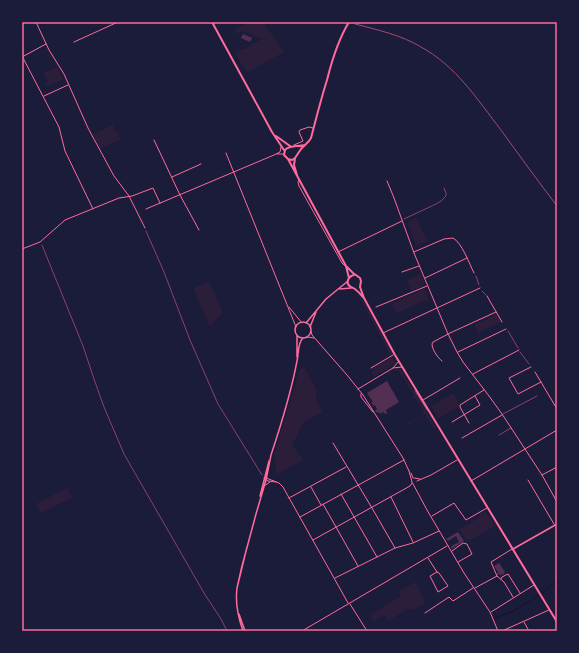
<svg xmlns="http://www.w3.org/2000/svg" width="579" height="653" font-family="Signika,sans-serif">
<rect width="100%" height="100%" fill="#1b1b3a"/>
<path fill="#2a1e3b" d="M250,22H263L284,52L247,73L235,53L241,49L243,50L262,39L242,31L236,34L234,29Z
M57,67L63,79L47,87L45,84L48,82L43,73Z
M113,125L115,131H117L121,139L100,149L93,134Z
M416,218L428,241L416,246L408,222Z
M421,274L425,283L423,286L411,291L407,280Z
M209,282L223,312L210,327L193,288Z
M425,289L429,299L396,313L392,303Z
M356,291L360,294L364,301L393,354L390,357L389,355L390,354Z
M495,314L497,315L501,322L478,333L474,324L480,321L481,322L490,318V317Z
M392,357L396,362L395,364L374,377L371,372L373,370V368Z
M304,366L317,391L316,400L323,412L304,422L292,445L303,460L278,474L276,472V465L274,456L299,371Z
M397,368H399L402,371L418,398L437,428L434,430L425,414L409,424L407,422L409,421L410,422L423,414V413L424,412L415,398L414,399L413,397L414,396L398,370L397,371L396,370L390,373V375H389L388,373Z
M453,393L459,403L458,407L438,419L431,406Z
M67,488L72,498L41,513L36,504Z
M486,512L495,526L467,542L459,529L480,517V514Z
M416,582L425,603L414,610L408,609L388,621L384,615L374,621L370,615L401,596L399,591Z"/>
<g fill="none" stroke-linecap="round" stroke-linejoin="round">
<path stroke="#12122b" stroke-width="1" d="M542,593L557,581
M495,618L512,612L538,596"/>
</g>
<path fill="#542f53" d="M243,34L252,38L250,42L241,38Z
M387,381L399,402L386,410L387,413L385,414L383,412L380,414L379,412L378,413L375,411L377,409L375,405L374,406L371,403L373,402L367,393Z
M458,532L464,541L452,549L451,546L459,542L456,536L448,541L446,539Z
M499,563L505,572L504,573V574L501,575L499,574L496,576L498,572L494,566Z"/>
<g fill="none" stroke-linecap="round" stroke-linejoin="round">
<path stroke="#ff6b9d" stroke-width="0.5" d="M404,219L436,204L441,201L446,196V193L444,188
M146,231L164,272L190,340L218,404L262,475
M42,245L83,346L94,379L104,407L124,454L204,593L221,619L227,631
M476,276L479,285
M482,291L486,295
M508,331L518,348
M520,352L529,364"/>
<path stroke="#ff6b9d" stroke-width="0.5" d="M415,391L427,410
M503,414L537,396
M499,435L511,428"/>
<path stroke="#ff6b9d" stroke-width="1" d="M36,22L49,50L64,74L88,128L108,165L114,176L129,196L145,228
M74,42L118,22
M22,56L59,127L65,151L93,209
M22,57L46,44
M44,96L68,85
M154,140L180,195L199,230
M294,145L303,141L299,132L300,130L309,127L313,128
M226,153L296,327
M277,154H284
M172,177L201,164
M299,180L298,182L299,186L342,263L345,266
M387,181L394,198L414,253L448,334L457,352L463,362L489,396L502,414L542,475L557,502
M146,209L274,155L280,152L281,147
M22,249L40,242L65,220L119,198L132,196L153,188L160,203
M338,252L402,221
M414,252L444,239L453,238C462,243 469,263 474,273
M402,272L419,266
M425,278L467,258
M487,296L502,322
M289,307L302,323
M376,307L427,286
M311,331L312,335L347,375L363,395L389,436L403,458L409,471
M383,333L480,288
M307,337L314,338
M458,352L506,329
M442,361C437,357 432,349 432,344L433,342L450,333L496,312
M531,367L509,378L518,394L541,382
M371,368L393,355
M393,368L402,367
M535,372L557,409
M473,374L519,350
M358,389L393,368L398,362
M361,394V397L373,412
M423,400L460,378
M452,422L480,405L475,396
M469,423L460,407V405L484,390
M462,438L502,415
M333,443L372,508L395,548
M409,471L412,482L427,510L464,573L490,612L498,631
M411,473L413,478
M542,475L557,467
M264,478L268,481L276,482
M266,478L279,483L283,487L348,603
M414,478L420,479
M528,480L554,524
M417,481L431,475L457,460
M471,481L557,430
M264,486L270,482
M311,487L321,505
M341,494L377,557
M391,497L413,542
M289,498L346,467
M323,504L358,566
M432,516L454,503L466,520L487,508
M300,517L404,460
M313,540L410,486L412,483
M452,551L463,543L467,544L472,554L458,562
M428,558L437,572L439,573L448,586L438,592L430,576L437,572
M497,576L504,582L513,597
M335,578L395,548L413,543L439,531
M501,579L502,577L508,574L520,593
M475,588L497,576L491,562L512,549
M350,604L367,631
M491,612L534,585
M425,613L449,597L453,601L473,588
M524,622L529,631
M302,631L447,546
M502,631L549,610"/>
<path stroke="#ff6b9d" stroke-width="1.5" d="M340,289L351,288
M295 330a8 8 0 1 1 16 0a8 8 0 1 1-16 0Z
M306,323L326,299L348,281
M310,327L316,312
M297,335V357
M271,455C281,425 291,393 297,361C299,353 297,344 303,338
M260,496L269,461
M247,547L237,588L242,566L256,514L266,480L271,455
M513,549L557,524
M237,588C235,603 238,617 243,631
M239,614L245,631"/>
<path stroke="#ff6b9d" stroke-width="2" d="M212,22L272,132L284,150
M276,136L290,146
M305,145C298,147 289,145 285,150L284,155L288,159L346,266L349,278
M295,158L294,165L297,175
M288,159L292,160L295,158L301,149L309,141L311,138C316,119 321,99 327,80C332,60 338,40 349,22
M346,266L353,273L360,278L361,281L360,287L364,298L395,355L557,622
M354,275C349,276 344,283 351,287C352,288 355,288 356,290C359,292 361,295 363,297"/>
<path stroke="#a44b75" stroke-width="1" d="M355,24C378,30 401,35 421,47C456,66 477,99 501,130C519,155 538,181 557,206"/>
</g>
<rect width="579" height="653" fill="none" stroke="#1b1b3a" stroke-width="46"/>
<rect x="23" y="23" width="533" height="607" fill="none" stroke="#ff6b9d" stroke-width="1.5"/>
</svg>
